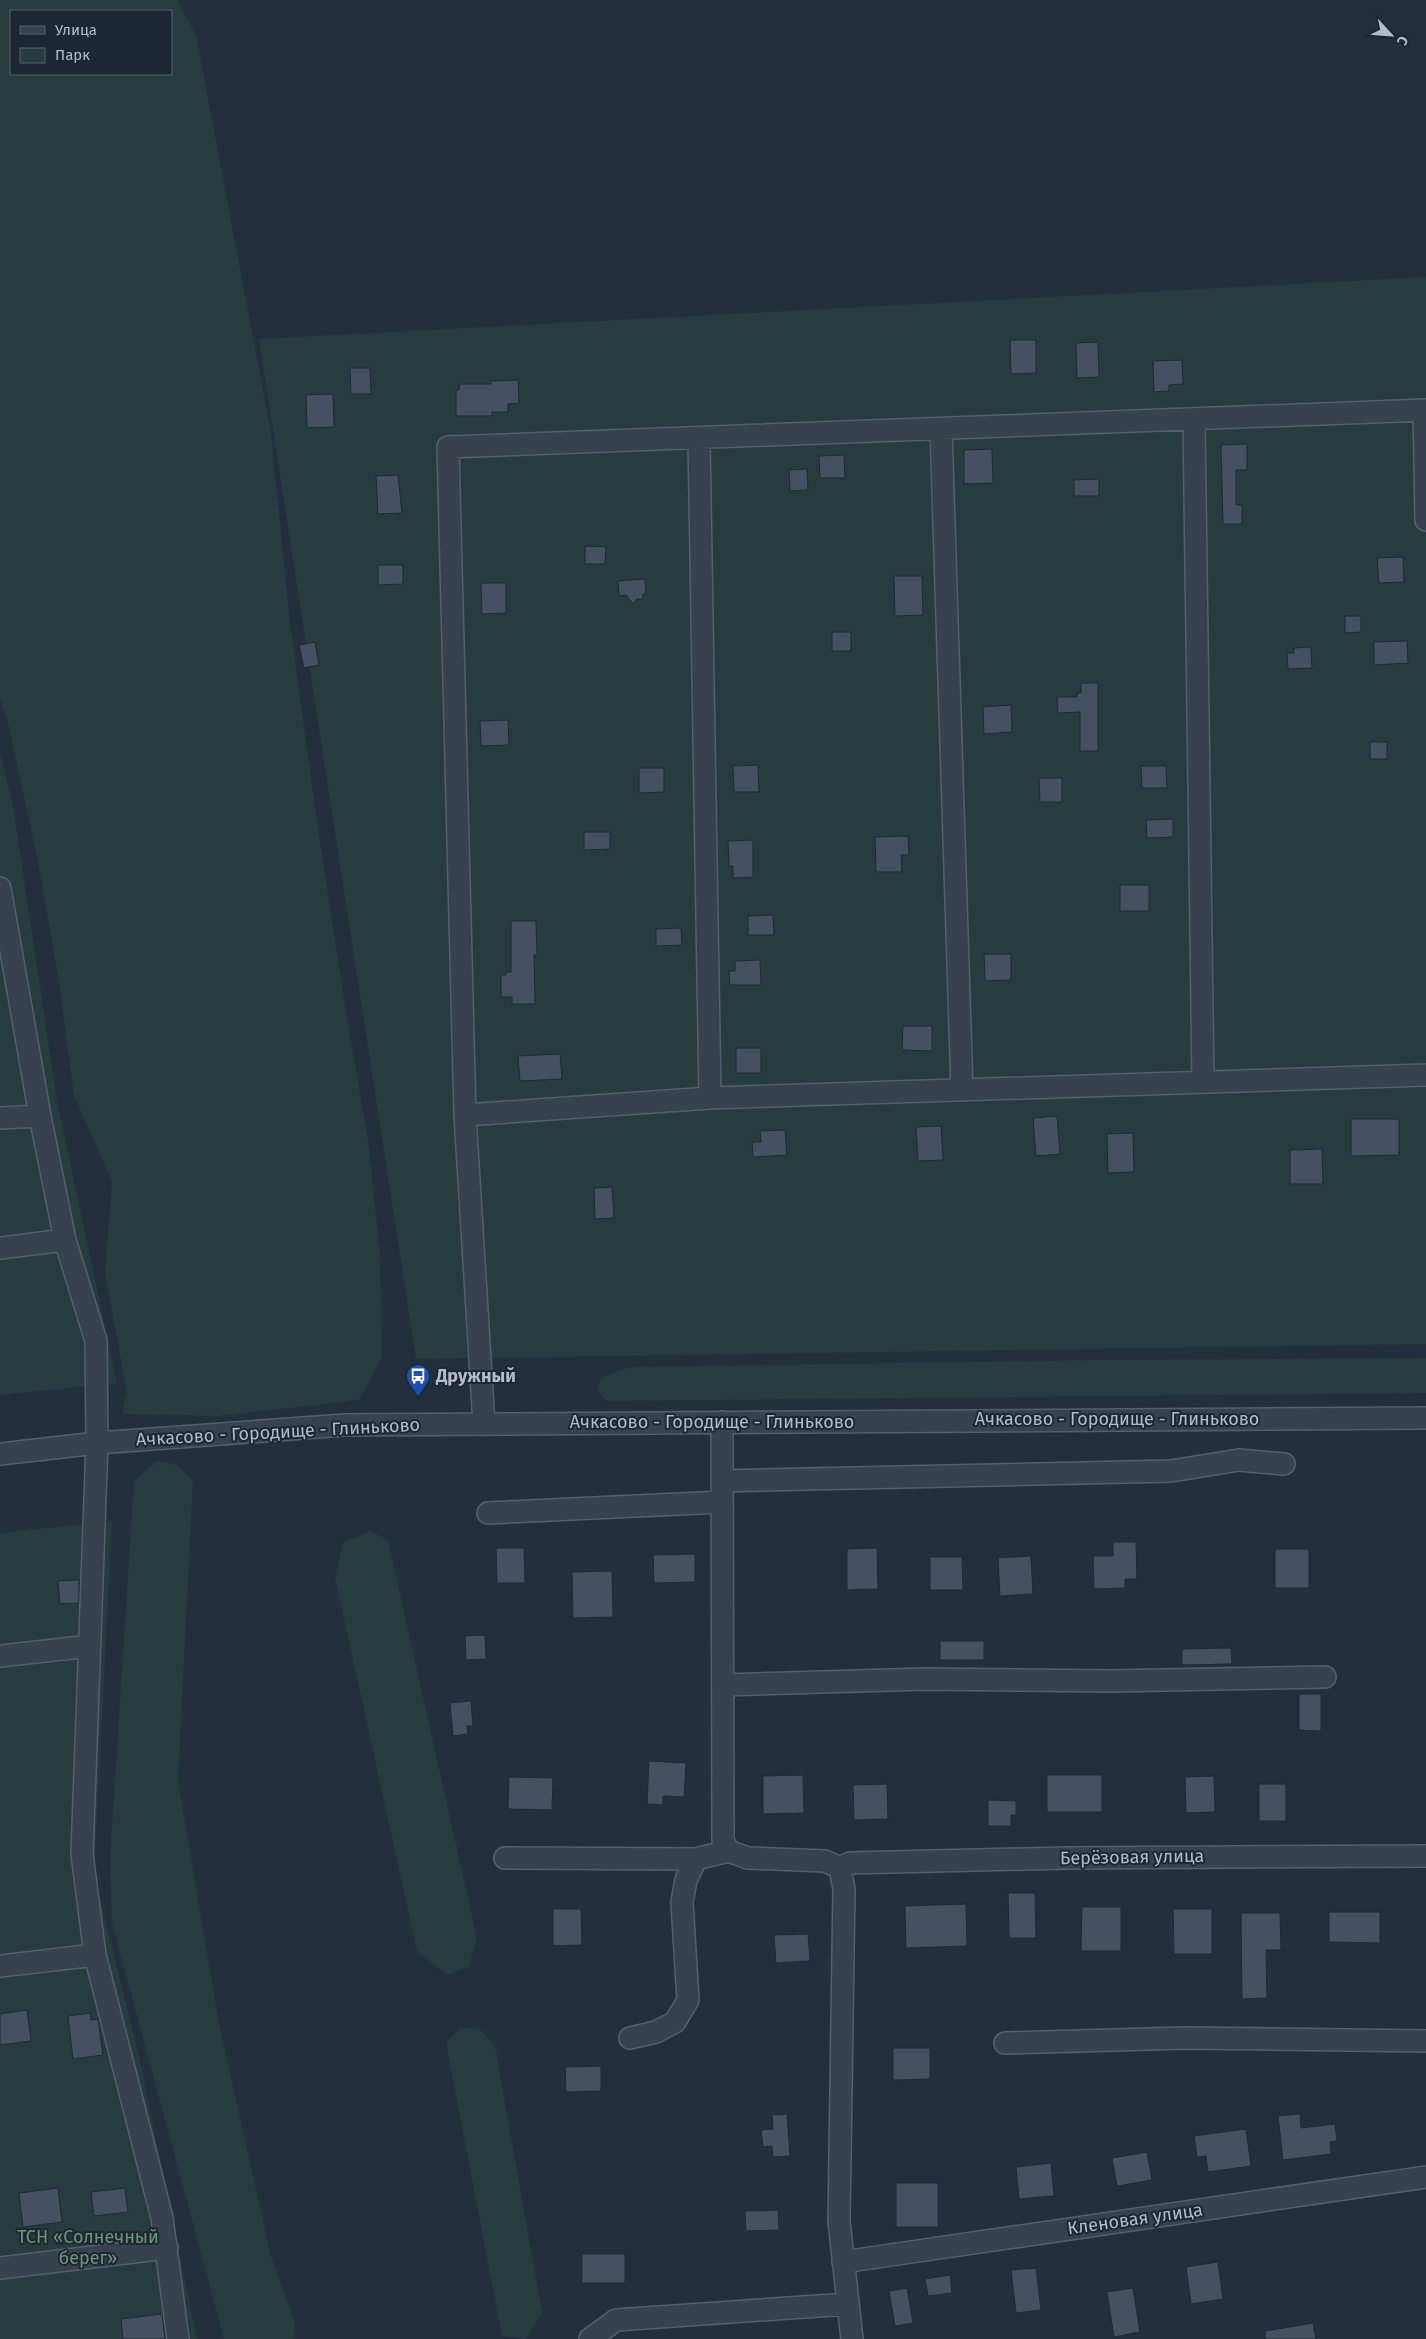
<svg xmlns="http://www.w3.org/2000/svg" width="1426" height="2339" font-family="'Fira Sans',sans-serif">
<rect width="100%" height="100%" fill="#242f3e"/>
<path fill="#263c3f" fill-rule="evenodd" d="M0,0H177L196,35L271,433L290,623L317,822L345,1006L369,1146L380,1255L382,1358L359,1400L218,1416L123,1414L126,1388L105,1272L112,1182L74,1095L59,982L37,856L7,719L0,698ZM171,11V74H11V11Z
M1426,277V1344L416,1359L259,339Z
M0,753L13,806L57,1101L117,1383L0,1395Z
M1426,1358V1393L607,1401L597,1390L601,1377L630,1367L1096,1360Z
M157,1461L177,1465L193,1481L178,1781L219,2024L271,2256L295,2323L293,2339H224L112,1923L110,1858L134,1481Z
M112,1521L94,1875L139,2057L197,2339H0V1533Z
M370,1531L388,1540L477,1938L469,1966L447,1975L417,1951L335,1578L343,1543Z
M478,2027L495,2046L542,2313L526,2339L502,2336L446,2043L460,2028Z"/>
<path fill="#455162" stroke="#1f2835" d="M1010,340H1036V373L1011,374Z
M1098,342L1099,377L1077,378L1076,343Z
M1182,360L1183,384L1169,385V391L1154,392L1153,361Z
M350,368H370L371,394H351Z
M518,380L519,403L508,404V412H492V416H456V390H459L460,384H491V381Z
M333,394L334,427L307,428L306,395Z
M1247,444V470H1236V505H1242V524H1223L1221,445Z
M992,449L993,483L964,484V450Z
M844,455L845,478H820L819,456Z
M807,469L808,490L790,491L789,470Z
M398,475L402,513L378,514L376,476Z
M1099,479V496H1074V480Z
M585,546L606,547L605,564H585Z
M1403,557L1404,582L1379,583L1377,558Z
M378,565H403V584L378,585Z
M894,576H922L923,615L895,616Z
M645,579L646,594H643V599H637L633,604L626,595L619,596L618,581Z
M481,583H506V613L482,614Z
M1345,616H1361V632L1345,633Z
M832,632H851V651H832Z
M1407,641L1408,663L1374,665V642Z
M315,642L319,665L304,668L299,645Z
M1311,647L1312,668L1288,669L1287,653H1294V648Z
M1081,683H1098V751H1080V712L1058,713L1057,697H1077V693H1081Z
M1011,705L1012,732L984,734L983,707Z
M508,720L509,745L481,746L480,721Z
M1370,742H1387V759H1370Z
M758,765L759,792H734L733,766Z
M1141,766H1166L1167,788H1142Z
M639,768H664V792L639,793Z
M1039,778H1062V802H1040Z
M1173,819V837L1147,838L1146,820Z
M584,832H610V849L584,850Z
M908,836L909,855H901L902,872H876L875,837Z
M753,840V877L733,878V866H729L728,841Z
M1120,885H1149V911H1120Z
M773,915L774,935H748V916Z
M511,921H536L537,955H534L535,1004H512V997H501V975H506V972H511Z
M681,928L682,945L656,946V929Z
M984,954H1011V980L985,981Z
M760,960L761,985H730L729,971H735V961Z
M903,1026H932V1051L902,1050Z
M736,1048H761V1073H736Z
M560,1054L562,1079L520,1081L518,1056Z
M1057,1116L1060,1154L1036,1156L1033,1118Z
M1351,1119H1399V1155L1351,1156Z
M941,1126L943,1160L918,1161L916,1127Z
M785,1130L787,1155L753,1157L752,1142H761L760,1131Z
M1133,1133L1134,1172L1108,1173L1107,1134Z
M1322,1149L1323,1184H1290V1150Z
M612,1187L614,1218L595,1219L594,1188Z
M1113,1542H1136L1137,1579H1125V1588L1094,1589L1093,1556H1113Z
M496,1548H524L525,1583H497Z
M877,1548L878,1589L847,1590V1549Z
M1275,1549H1309V1588H1275Z
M695,1554V1582L654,1583L653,1555Z
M1031,1556L1033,1594L1000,1596L998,1558Z
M930,1557H962L963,1590H930Z
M612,1571L613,1617L573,1618L572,1572Z
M79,1580V1603L60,1604L58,1581Z
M485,1635L486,1659L466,1660L465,1636Z
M940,1641H984V1660H940Z
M1231,1648L1232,1664L1182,1665V1649Z
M1299,1694H1321V1731L1299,1730Z
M471,1701L473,1726H467L468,1734L453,1736L450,1703Z
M649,1761L686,1763L684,1797L663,1796V1805L647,1804Z
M803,1775L804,1813L763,1814V1776Z
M1047,1775H1102V1812H1047Z
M1214,1776L1215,1812L1186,1813L1185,1777Z
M509,1777L553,1778L552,1810L508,1809Z
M887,1784L888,1819L854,1820L853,1785Z
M1259,1784H1286V1821H1259Z
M988,1800L1016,1801V1815H1011V1826H988Z
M1008,1893H1035L1036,1938H1009Z
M966,1904L967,1946L906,1948L905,1906Z
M1082,1907H1121V1951H1081Z
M553,1909H581L582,1945L553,1946Z
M1173,1909H1212V1954H1174Z
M1329,1912H1380V1943L1329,1942Z
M1241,1913H1280L1281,1950H1266L1267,1998L1242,1999Z
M808,1934L810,1961L776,1963L774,1935Z
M27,2010L31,2041L0,2045V2014Z
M90,2013L91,2020L98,2019L103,2055L73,2059L68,2016Z
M893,2048H930V2079L893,2080Z
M601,2066V2091L566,2092L565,2067Z
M787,2114L790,2156L773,2157L772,2146L763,2147L761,2130L773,2129L772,2115Z
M1300,2114L1301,2128L1335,2124L1337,2141L1330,2142L1331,2154L1283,2160L1278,2116Z
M1246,2129L1251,2166L1208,2172L1206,2156L1197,2157L1194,2136Z
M1147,2152L1152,2180L1117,2186L1112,2158Z
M1051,2163L1054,2196L1019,2199L1016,2167Z
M896,2183H938V2227H896Z
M58,2188L62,2222L23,2227L19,2193Z
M125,2188L128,2212L94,2216L91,2192Z
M778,2210L779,2230L746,2231L745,2211Z
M582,2254H625V2283H582Z
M1218,2262L1223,2299L1191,2304L1186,2267Z
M1036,2268L1041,2310L1016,2313L1011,2270Z
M950,2275L952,2293L928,2296L925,2279Z
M907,2288L913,2323L895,2326L889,2291Z
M1133,2288L1140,2332L1114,2337L1107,2292Z
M162,2314L165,2339H123L121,2319Z
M1313,2323L1316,2339H1265V2331Z"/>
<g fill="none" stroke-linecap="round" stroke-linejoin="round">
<g stroke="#565f6c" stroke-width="24">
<path id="minor" d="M1424,410L1426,520
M1194,419L1203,1082
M941,429L962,1090
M699,438L710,1098
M0,888L40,1116L65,1240
M465,1115L448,447L1426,410
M0,1118L40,1116
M0,1248L65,1240L96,1341L97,1443L82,1854L95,1955L162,2218L178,2339
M722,1422L723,1840L728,1851L748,1858L825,1861L840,1868L844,1889L839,2221L852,2339
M484,1424L465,1115L710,1098L1426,1075
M0,1454L97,1443L345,1425L1426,1418
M722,1481L1171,1471L1239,1460L1284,1464
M488,1513L722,1502
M0,1656L90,1646
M723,1685L925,1679L1111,1681L1325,1677
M505,1858L696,1859L728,1851
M840,1868L850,1863L1066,1858L1426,1856
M0,1966L95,1955
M630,2038L656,2032L675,2022L688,2000L682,1902L686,1880L696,1859
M1005,2043L1185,2038L1426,2041
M843,2262L1426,2177
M0,2268L167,2248
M590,2339L616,2320L847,2304"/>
</g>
<use href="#minor" stroke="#38414e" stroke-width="21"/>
</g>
<defs>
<g id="bus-pin" transform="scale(1.25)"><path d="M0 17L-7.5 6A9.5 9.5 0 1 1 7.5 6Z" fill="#1a4fb4" stroke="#1d2633"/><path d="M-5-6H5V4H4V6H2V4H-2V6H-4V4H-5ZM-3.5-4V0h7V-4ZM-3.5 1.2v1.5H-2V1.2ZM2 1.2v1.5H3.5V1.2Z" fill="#fff"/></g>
</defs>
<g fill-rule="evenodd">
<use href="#bus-pin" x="418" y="1376"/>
</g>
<g text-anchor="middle" stroke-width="4" stroke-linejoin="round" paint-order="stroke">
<g font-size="18" font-weight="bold" fill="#b4bcc9" stroke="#1d2633" text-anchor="start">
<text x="436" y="1382">Дружный</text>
</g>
<g font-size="18" fill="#b4bcc9" stroke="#1d2633">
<text x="1117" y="1425">Ачкасово - Городище - Глиньково</text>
<text x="712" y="1428">Ачкасово - Городище - Глиньково</text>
<text transform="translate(278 1432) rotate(-3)" y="6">Ачкасово - Городище - Глиньково</text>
<text transform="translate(1132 1857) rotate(-1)" y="6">Берёзовая улица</text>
<text transform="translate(1135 2219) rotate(-8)" y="6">Кленовая улица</text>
</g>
<g font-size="18" fill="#6b9a76" stroke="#1d2633">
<text x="88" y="2243">ТСН «Солнечный<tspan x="88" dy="21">берег»</tspan></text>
</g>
</g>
<rect x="10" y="10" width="162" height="65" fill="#1d2633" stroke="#59626f"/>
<rect x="20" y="26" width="25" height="8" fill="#38414e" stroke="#59626f"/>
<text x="55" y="35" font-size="15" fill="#b4bcc9">Улица</text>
<rect x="20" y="48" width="25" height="15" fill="#263c3f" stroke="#59626f"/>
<text x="55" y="60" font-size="15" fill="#b4bcc9">Парк</text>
<g transform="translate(1391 35) rotate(116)" stroke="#1d2633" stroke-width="4" paint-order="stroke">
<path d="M0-4L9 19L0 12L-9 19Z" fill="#b4bcc9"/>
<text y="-8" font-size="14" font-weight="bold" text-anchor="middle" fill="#b4bcc9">С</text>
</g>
</svg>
